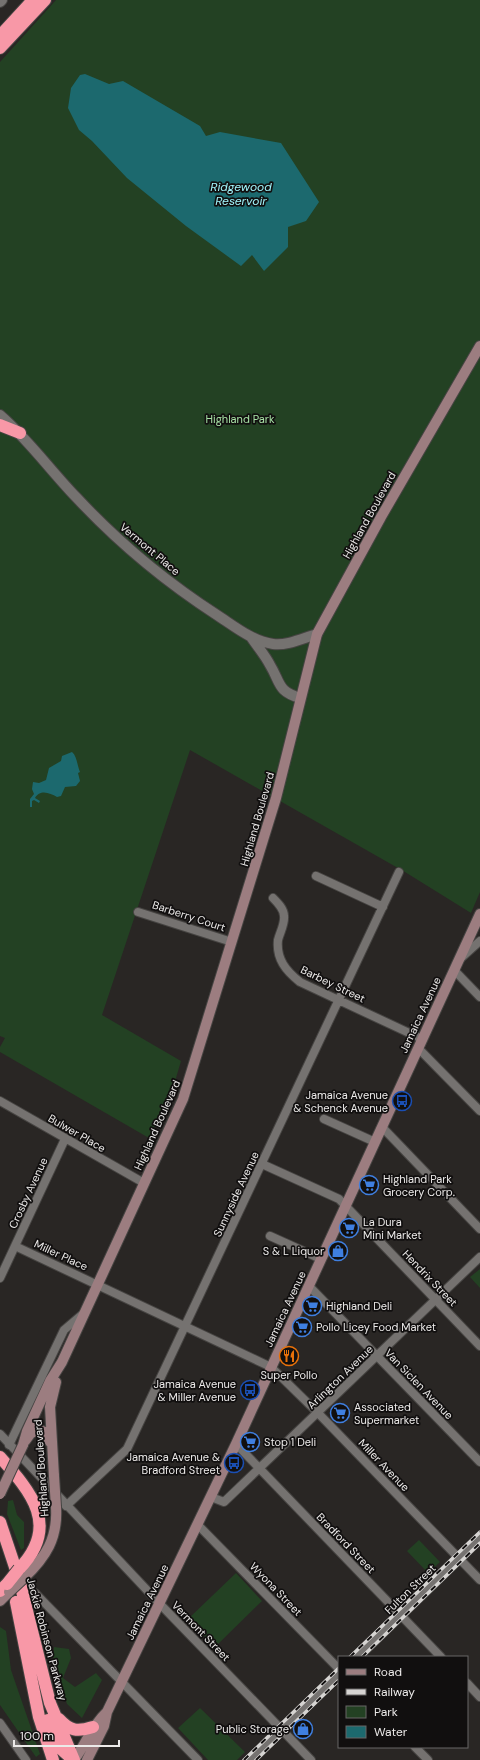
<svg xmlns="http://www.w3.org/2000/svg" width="480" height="1760" font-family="'DM Sans',sans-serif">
<rect width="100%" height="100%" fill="#292624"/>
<path fill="#234123" d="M56,0H480V892L471,913L405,872L190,750L102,1015L181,1061L171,1095L149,1138L0,1052V1047L5,1038L0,1036V62Z
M480,1269V1288L470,1277Z
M13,1500L17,1515L24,1522V1548L21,1550L7,1514L8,1501Z
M419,1540L440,1562L428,1573L407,1551Z
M236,1573L262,1601L215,1647L188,1619Z
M0,1627L6,1631L11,1670L40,1754L36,1757L0,1705Z
M54,1647L69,1649L71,1658L63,1678L75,1687L96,1673L102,1680L82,1718L67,1704L53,1659Z
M200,1708L245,1752L237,1760H208L178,1728Z"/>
<path fill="#1c696e" d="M85,74L109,84L123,81L200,126L206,136L220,132L281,143L319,202L306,221L288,227V247L264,271L252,255L241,266L186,226L127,178L92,141L79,130L68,108L71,88L80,75Z
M72,752C77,756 77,765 80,772L78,773L80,781L76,786L65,787L61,796L57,797C50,793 40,789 35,798L40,801L39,803L34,800L32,801V807H30V799L34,794L32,789L33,782L39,783L46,780L49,768L61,761L62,756Z"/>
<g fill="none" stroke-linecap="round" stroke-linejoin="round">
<g stroke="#464442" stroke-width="10">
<path id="minor" d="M316,876L383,907
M273,898C278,903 284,909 284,916C285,924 280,932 278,940C276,959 286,971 300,982L422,1039
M138,912L232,942
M461,958L480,941
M454,970L480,997
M418,1048L480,1111
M0,1101L144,1183
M324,1119L375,1142
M382,1127L480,1229
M262,1164L339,1199L480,1346
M270,1236L321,1259
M15,1246L271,1367L318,1413L480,1580
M0,1278L65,1139
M309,1286L480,1462
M0,1434L160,1604L311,1760
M236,1444L441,1657
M9,1445L64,1330L84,1313
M211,1497L224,1502L480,1257
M66,1506L127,1449L399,872
M198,1525L339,1669
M35,1593L198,1760
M467,1683L480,1697
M0,1723L26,1760
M415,1747L428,1760"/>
</g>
<g stroke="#464442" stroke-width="12">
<path id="tertiary" d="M0,2L2,0
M0,415C28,439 50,470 76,497C117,541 166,582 217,615C234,626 252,641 273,644C287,646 303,638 317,634
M251,637C257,646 265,655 270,665C281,683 277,691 300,698
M357,1657L480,1538
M250,1760L339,1674"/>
</g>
<g stroke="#464442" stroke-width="12">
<path id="secondary" d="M25,1441L31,1433L39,1430L45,1432L50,1442
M23,1445L27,1431L50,1381L62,1362L183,1099L276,798L317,634L381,517L480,346
M54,1476L50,1407L56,1382
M24,1578C46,1557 58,1538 56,1507
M0,1601L9,1592
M74,1760C86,1744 91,1727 107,1712
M87,1760L104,1726L107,1712L236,1444L480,914"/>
</g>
<g stroke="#464442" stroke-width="14">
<path id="motorway" d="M0,36L33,0
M0,48L45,0
M0,425L20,433
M0,1457C31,1492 61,1526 19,1569
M0,1522L19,1579L50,1703L74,1760
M0,1591L7,1584
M16,1602L39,1717L53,1760
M59,1719C70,1731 77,1732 93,1727
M48,1720L61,1749L71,1758"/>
</g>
<use href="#minor" stroke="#757270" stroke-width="8"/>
<use href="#tertiary" stroke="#757270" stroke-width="10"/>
<use href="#secondary" stroke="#9c7d80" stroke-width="10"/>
<use href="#motorway" stroke="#f898a7" stroke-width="12"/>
<g stroke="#d6d4d2" stroke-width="3.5">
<path id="rail" d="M350,1657L480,1532
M362,1657L480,1543
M244,1760L339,1668
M256,1760L339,1680"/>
</g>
<use href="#rail" stroke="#110f0f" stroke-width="2" stroke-dasharray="6" stroke-linecap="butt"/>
<g stroke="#464442" stroke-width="12" stroke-linecap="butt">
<path id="secondary-bridge" d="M54,1476L56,1507
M0,1494L23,1445
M9,1592L24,1578"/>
</g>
<g stroke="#464442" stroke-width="14" stroke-linecap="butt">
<path id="motorway-bridge" d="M7,1584L19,1569"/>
</g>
<use href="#secondary-bridge" stroke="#9c7d80" stroke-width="10"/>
<use href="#motorway-bridge" stroke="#f898a7" stroke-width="12"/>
</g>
<defs>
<g id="bus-ring" transform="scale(1)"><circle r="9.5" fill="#110f0f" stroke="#1a4fb4" stroke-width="1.5"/><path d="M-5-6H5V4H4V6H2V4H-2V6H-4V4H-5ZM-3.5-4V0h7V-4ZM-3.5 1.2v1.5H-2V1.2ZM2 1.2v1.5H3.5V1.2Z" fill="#1a4fb4"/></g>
<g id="supermarket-ring" transform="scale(1)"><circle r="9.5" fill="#110f0f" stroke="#3f7fe0" stroke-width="1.5"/><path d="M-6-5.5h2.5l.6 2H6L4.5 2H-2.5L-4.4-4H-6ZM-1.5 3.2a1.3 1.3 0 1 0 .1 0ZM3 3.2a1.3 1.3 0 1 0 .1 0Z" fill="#3f7fe0"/></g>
<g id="shop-ring" transform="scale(1)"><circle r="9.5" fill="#110f0f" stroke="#3f7fe0" stroke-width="1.5"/><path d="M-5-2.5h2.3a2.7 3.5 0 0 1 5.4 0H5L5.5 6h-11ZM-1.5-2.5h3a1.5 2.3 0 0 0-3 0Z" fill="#3f7fe0"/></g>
<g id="restaurant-ring" transform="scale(1)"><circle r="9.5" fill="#110f0f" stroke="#e8710a" stroke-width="1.5"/><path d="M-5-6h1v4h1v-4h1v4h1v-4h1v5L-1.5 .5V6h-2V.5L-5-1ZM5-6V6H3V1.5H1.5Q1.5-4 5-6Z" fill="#e8710a"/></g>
</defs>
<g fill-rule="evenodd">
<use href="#bus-ring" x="402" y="1101"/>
<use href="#supermarket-ring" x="369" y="1185"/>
<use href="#supermarket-ring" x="349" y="1228"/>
<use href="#shop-ring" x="338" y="1251"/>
<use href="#supermarket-ring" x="312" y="1306"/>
<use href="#supermarket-ring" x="302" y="1327"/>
<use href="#restaurant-ring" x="289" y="1356"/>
<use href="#bus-ring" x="250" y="1390"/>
<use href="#supermarket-ring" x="340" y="1413"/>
<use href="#supermarket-ring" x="250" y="1442"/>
<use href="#bus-ring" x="234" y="1463"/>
<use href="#shop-ring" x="303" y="1729"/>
</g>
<g text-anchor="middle" stroke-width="3.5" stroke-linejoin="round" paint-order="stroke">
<g font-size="11" fill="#a8e2a6" stroke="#110f0f">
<text x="240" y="423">Highland Park</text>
</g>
<g font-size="11" fill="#eceae9" stroke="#110f0f">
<text transform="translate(369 515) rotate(-61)" y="4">Highland Boulevard</text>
<text transform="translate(150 549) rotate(40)" y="4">Vermont Place</text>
<text transform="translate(257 819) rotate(-74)" y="4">Highland Boulevard</text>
<text transform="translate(189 916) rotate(18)" y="4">Barberry Court</text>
<text transform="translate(333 984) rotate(26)" y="4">Barbey Street</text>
<text transform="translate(420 1015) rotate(-65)" y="4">Jamaica Avenue</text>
<text transform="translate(157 1125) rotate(-66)" y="4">Highland Boulevard</text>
<text transform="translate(77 1133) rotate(30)" y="4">Bulwer Place</text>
<text transform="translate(28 1193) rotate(-65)" y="4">Crosby Avenue</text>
<text transform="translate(236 1194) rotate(-65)" y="4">Sunnyside Avenue</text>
<text transform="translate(61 1255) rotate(25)" y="4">Miller Place</text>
<text transform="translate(430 1278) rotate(46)" y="4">Hendrix Street</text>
<text transform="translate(285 1309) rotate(-65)" y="4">Jamaica Avenue</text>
<text transform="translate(340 1377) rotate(-44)" y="4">Arlington Avenue</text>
<text transform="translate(419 1384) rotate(46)" y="4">Van Siclen Avenue</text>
<text transform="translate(384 1465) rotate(46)" y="4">Miller Avenue</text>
<text transform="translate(41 1468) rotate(-94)" y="4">Highland Boulevard</text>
<text transform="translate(346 1543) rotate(46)" y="4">Bradford Street</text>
<text transform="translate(276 1589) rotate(46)" y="4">Wyona Street</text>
<text transform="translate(410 1589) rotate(-44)" y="4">Fulton Street</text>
<text transform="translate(147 1602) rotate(-64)" y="4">Jamaica Avenue</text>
<text transform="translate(201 1631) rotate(46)" y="4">Vermont Street</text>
<text transform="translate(47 1639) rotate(75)" y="4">Jackie Robinson Parkway</text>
</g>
<g font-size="11" fill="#eceae9" stroke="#110f0f" text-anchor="start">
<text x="388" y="1099" text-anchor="end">Jamaica Avenue<tspan x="388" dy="13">&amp; Schenck Avenue</tspan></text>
<text x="383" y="1183">Highland Park<tspan x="383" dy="13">Grocery Corp.</tspan></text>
<text x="363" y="1226">La Dura<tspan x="363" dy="13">Mini Market</tspan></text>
<text x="324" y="1255" text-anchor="end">S &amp; L Liquor</text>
<text x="326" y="1310">Highland Deli</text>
<text x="316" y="1331">Pollo Licey Food Market</text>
<text x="289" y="1379" text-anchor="middle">Super Pollo</text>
<text x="236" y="1388" text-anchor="end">Jamaica Avenue<tspan x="236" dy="13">&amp; Miller Avenue</tspan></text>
<text x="354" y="1411">Associated<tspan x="354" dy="13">Supermarket</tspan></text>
<text x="264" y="1446">Stop 1 Deli</text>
<text x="220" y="1461" text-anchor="end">Jamaica Avenue &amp;<tspan x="220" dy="13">Bradford Street</tspan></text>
<text x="289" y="1733" text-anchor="end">Public Storage</text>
</g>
<g font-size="12" font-style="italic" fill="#a0f4fb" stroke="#110f0f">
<text x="241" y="191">Ridgewood<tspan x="241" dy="14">Reservoir</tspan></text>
</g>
</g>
<rect x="338" y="1656" width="130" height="92" fill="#110f0f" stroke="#696766"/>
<rect x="346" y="1669" width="20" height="6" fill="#9c7d80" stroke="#696766"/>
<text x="374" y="1676" font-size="12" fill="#eceae9">Road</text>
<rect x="346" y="1689" width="20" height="6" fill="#d6d4d2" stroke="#696766"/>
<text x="374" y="1696" font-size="12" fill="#eceae9">Railway</text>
<rect x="346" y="1706" width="20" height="12" fill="#234123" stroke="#696766"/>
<text x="374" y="1716" font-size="12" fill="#eceae9">Park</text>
<rect x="346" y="1726" width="20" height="12" fill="#1c696e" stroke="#696766"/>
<text x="374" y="1736" font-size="12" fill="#eceae9">Water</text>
<path d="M14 1740v6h105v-6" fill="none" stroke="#eceae9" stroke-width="2"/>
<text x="20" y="1740" font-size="12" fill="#eceae9" stroke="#110f0f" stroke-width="3" paint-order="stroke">100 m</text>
</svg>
